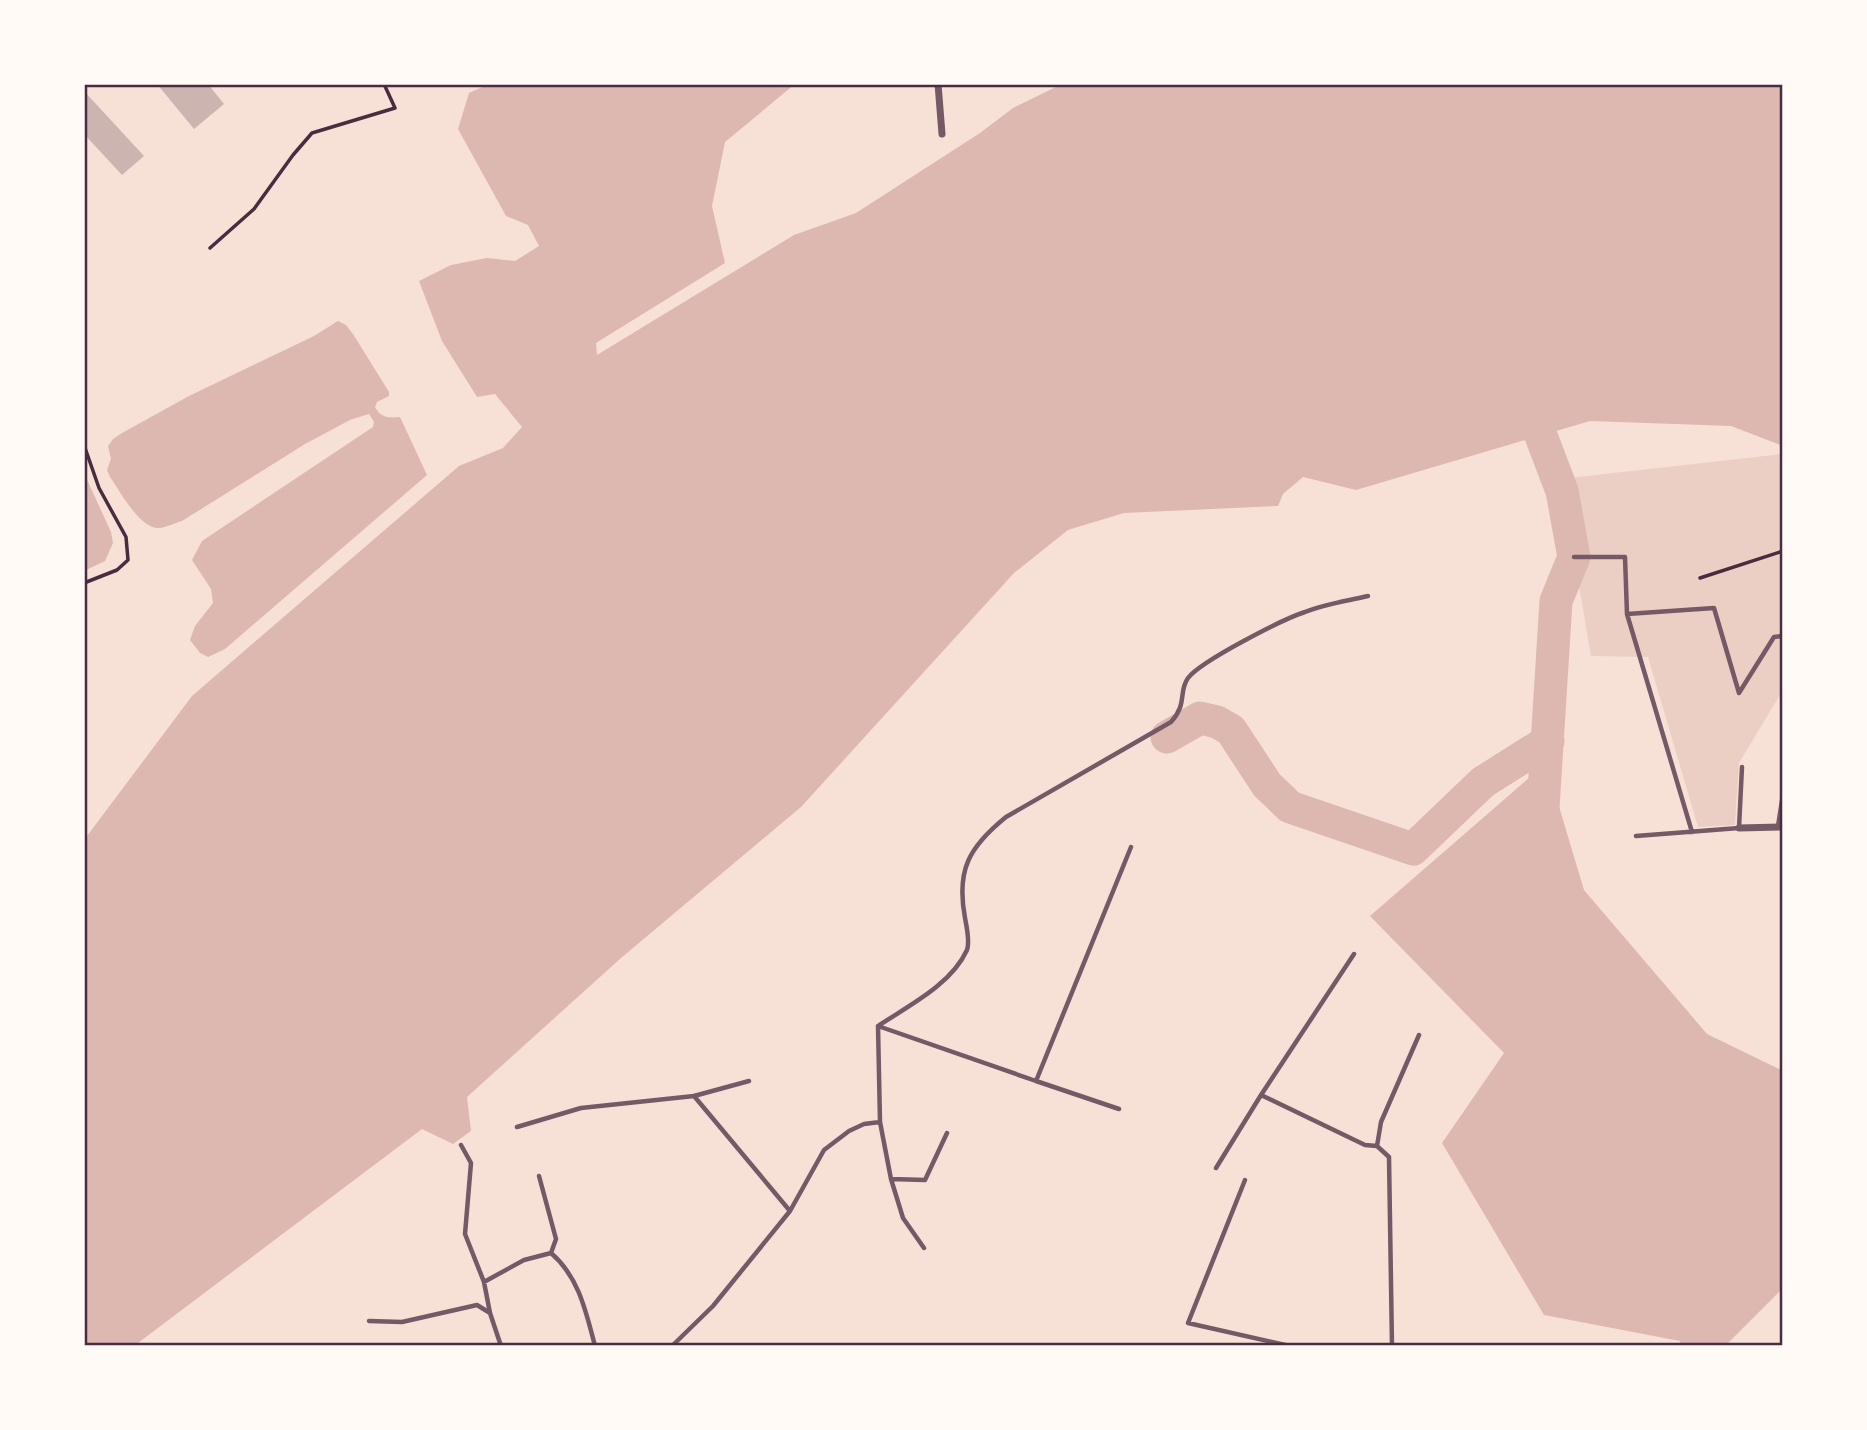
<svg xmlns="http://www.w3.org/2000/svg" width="1867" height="1430" font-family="Lora,serif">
<rect width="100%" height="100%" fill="#f7e1d7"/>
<path fill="#ebcfc5" d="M1783,454V690L1739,763L1735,825L1698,827L1648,657L1591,656L1574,557L1569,478Z"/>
<path fill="#dcb8b0" d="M489,84H795L725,142L712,206L725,263L596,343L597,355L794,235L856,213L980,133L1013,108L1062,84H1783V446L1731,426L1590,421L1356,490L1303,477L1283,494L1278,506L1124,513L1068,530L1014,573L801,807L621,958L467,1097L471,1131L453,1144L422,1129L134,1346H84V840L192,696L459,466L503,448L522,427L495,394L477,397L442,341L419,281L451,265L487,258L515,261L539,246L528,225L506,216L458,129L469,93Z
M338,321L346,325L353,334L389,392V396L377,402L375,407C381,418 388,418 400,417L427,475L225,649L208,657L200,653L190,640L195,626L213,603L211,589L192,560L202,541L373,427L374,422L369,414L350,420L305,444L182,521C175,523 167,527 160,528C140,530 120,491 110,477L107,470L111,459L108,446L113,439L122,433L189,396L314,336Z
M84,473L111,532L113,543L105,561L84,571Z
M1546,763L1584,890L1707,1034L1783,1071V1288L1725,1346H1681L1680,1341L1544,1315L1442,1143L1504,1053L1370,916Z"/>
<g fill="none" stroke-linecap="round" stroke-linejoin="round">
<path stroke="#dcb8b0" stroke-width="33" d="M1525,394L1562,491L1574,557L1556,601L1543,808
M1167,737L1200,718L1217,722L1231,730L1267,785L1290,807L1413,849L1483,782L1548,741"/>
</g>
<path fill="#ccb4b1" d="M157,84H208L224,104L194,129Z
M84,91L144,156L122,175L84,134Z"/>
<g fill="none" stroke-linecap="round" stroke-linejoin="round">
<path stroke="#4a2c40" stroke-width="3.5" d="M210,248L254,209L293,155L312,133L395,108L384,84
M84,445L99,488L126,537L128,560L117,570L84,583
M1700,578L1783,551"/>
<path stroke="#755966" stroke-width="4.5" d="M1574,557H1625L1627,614L1714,608L1739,693L1774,637L1783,636
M1627,614L1692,832
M1778,826L1783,794
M1636,836L1739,828L1742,767
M1354,954L1261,1095L1365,1145L1377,1146
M878,1026C908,1006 951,985 967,950C970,942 967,928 965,918C956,870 969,847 1006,817L1171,722C1188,703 1178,692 1188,678C1201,661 1283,619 1305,612C1325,604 1347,601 1368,596
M878,1026L1036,1081L1131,847
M878,1026L880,1122
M1036,1081L1119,1109
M694,1096L790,1211
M517,1127L581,1108L694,1096L749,1081
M461,1145L471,1163L465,1234L484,1282L490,1313L501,1346
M1216,1168L1261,1095
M891,1179L925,1180L947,1133
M1245,1180L1188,1323L1290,1346
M551,1253C579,1277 586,1312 595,1346
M484,1282L524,1260L551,1253L556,1239L539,1176
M369,1321L402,1322L477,1305L490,1313
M672,1346L713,1306L790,1211L824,1150L849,1131L864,1124L880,1122L891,1179L903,1218L924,1248
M1392,1346L1389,1157L1377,1146L1381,1122L1419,1035"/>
<path stroke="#755966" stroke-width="7" d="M938,84L942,134
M1739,828L1783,827"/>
</g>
<rect width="1867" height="1430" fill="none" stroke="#fffaf5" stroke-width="172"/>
<rect x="86" y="86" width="1695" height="1258" fill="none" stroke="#4a2c40" stroke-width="2.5"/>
</svg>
